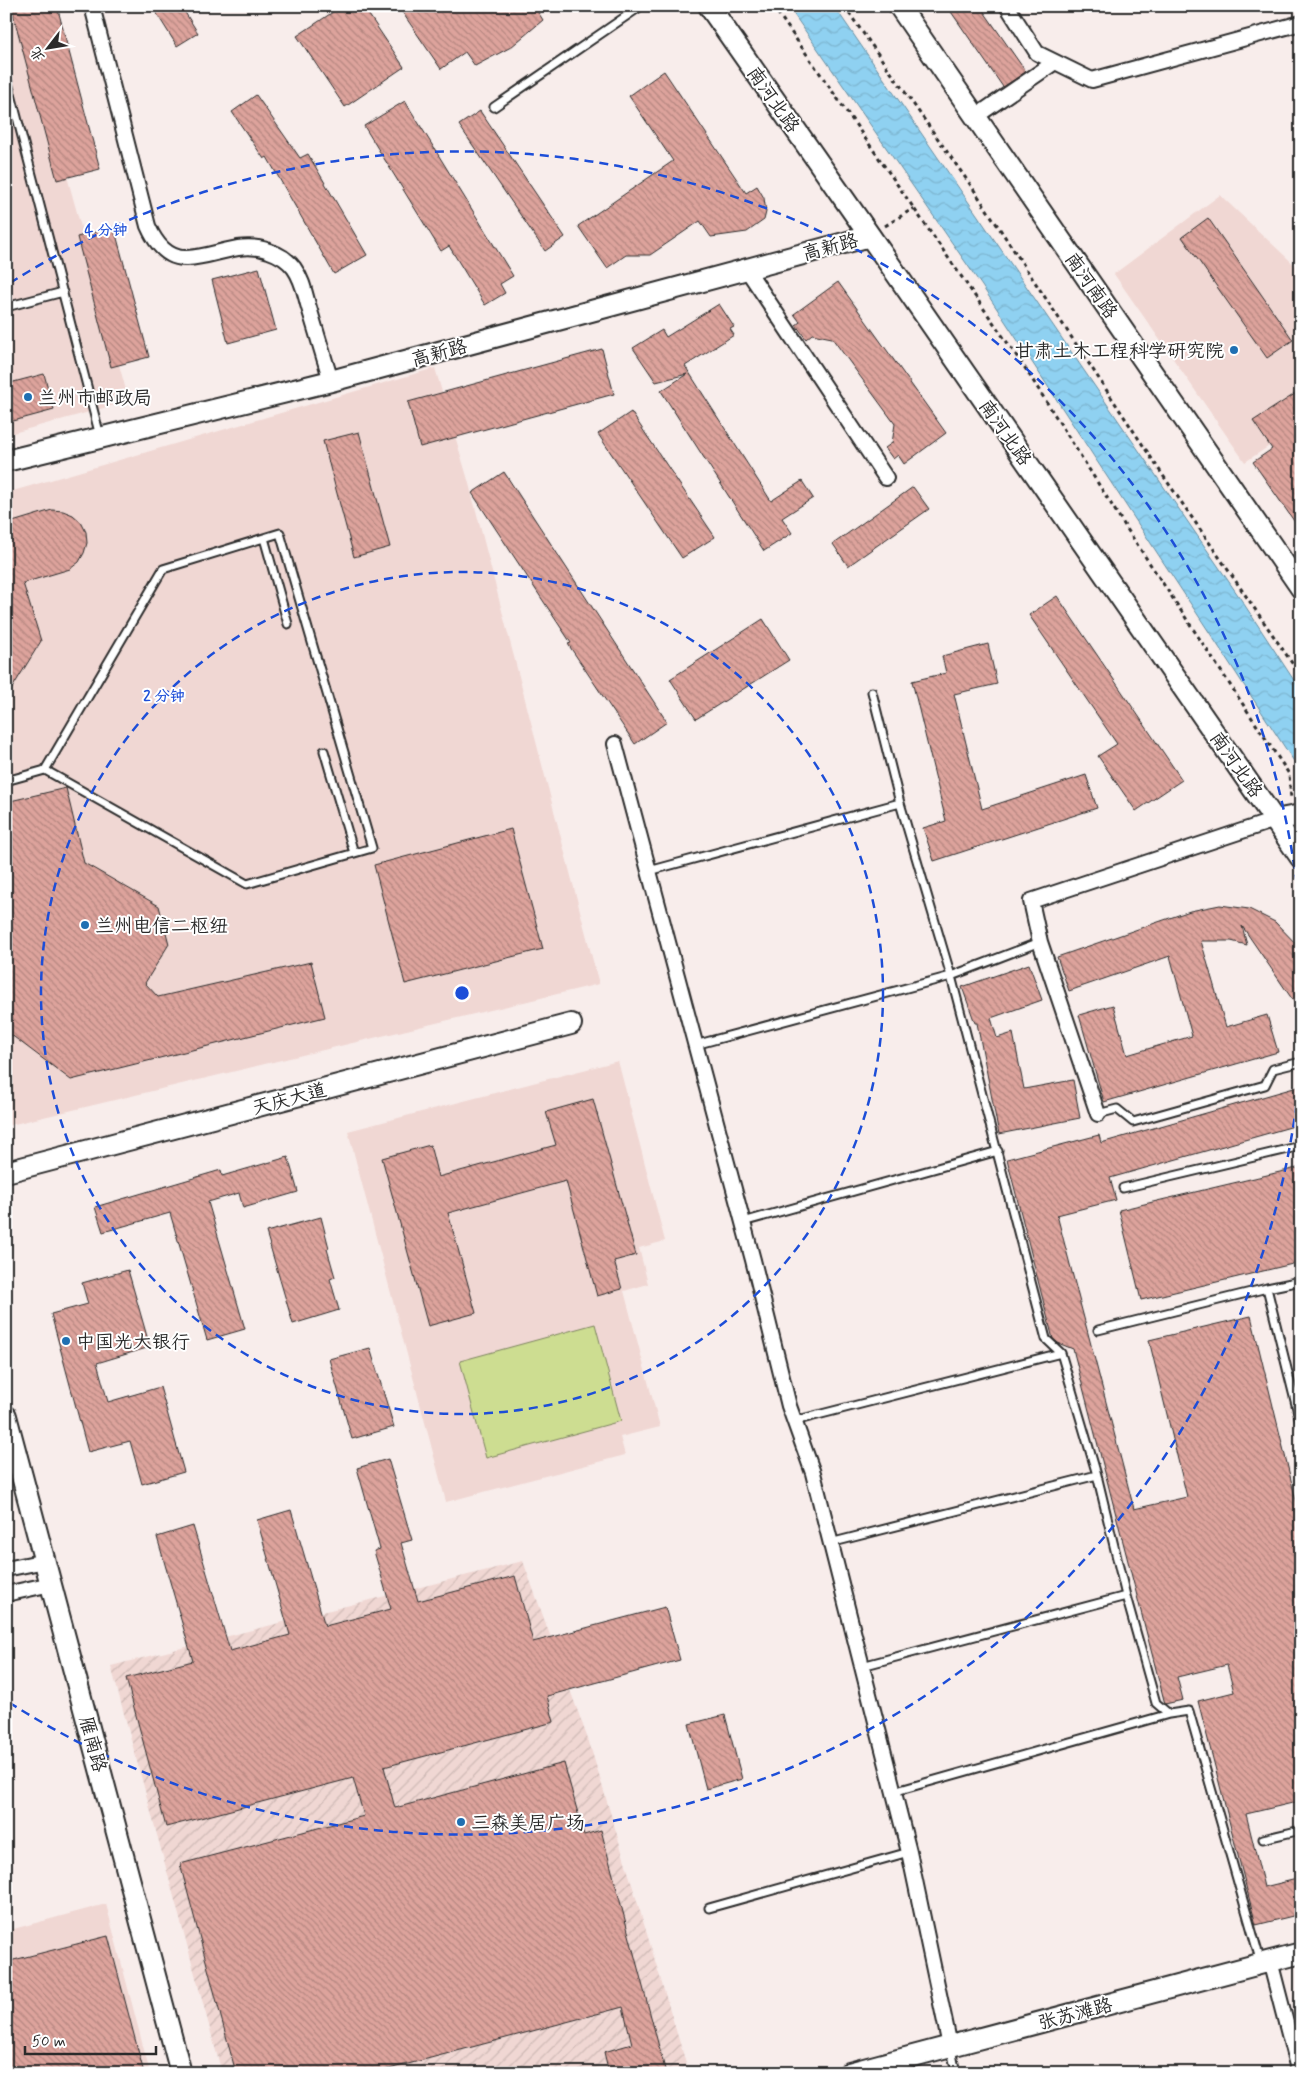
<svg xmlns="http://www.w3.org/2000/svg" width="1307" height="2079" font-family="Mynerve,'LXGW WenKai TC',sans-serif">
<defs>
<pattern id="industrial-furrows" width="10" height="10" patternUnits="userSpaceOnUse" patternTransform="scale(1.25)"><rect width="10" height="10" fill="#f0d7d3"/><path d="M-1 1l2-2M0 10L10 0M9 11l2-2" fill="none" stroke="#ceb9b5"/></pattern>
<pattern id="water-waves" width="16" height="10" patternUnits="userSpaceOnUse" patternTransform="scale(1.25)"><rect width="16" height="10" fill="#8fd1f1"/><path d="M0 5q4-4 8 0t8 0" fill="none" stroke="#7cb4cf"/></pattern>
<pattern id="building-back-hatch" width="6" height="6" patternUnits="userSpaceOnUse" patternTransform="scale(1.25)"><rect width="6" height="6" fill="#dda39c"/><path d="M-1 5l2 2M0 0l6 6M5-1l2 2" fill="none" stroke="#b3857f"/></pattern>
</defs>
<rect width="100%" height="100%" fill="#f8edeb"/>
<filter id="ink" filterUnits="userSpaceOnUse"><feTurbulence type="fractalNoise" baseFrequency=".02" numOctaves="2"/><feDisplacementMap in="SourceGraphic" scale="10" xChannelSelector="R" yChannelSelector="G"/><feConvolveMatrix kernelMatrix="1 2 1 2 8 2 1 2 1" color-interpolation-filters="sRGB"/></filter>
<g filter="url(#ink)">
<path fill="#f0d7d3" d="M6,6H20L129,401L6,435Z
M1220,195L1301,271V425L1245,462L1114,274Z
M435,368L468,480L599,984L6,1126V493Z
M618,1061L665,1241L639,1248L648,1284L624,1291L660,1427L620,1437L625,1455L446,1502L348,1131Z
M106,1904L150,2073H6V1931Z"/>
<path fill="url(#industrial-furrows)" d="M523,1561L589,1742L689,2073H222L111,1666Z"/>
<path fill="#cddd91" stroke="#7c845e" d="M595,1324L621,1421L486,1458L460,1361Z"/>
<path fill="url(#water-waves)" stroke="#678fa2" d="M788,6H834L1240,598L1301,691V772L982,286Z"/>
<path fill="url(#building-back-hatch)" stroke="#2b2b2b" d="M11,6H57L100,169L57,180Z
M152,6H181L198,33L177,46Z
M342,6H363L404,67L345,107L297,36Z
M398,6H534L543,20L511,47L475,66L465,52L441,69Z
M947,6H980L1026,72L1003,87Z
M664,71L746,193L757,186L764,198L766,212L764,220L747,232L711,237L700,221L650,255H626L607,268L578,226L673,161L629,96Z
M256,95L300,158L308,154L367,255L334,274L267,157L264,159L232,112Z
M405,101L513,276L500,284L505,293L485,305L449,246L441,251L364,126Z
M480,111L565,237L545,251L459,125Z
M1208,218L1293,340L1267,358L1182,237Z
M114,227L149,357L111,367L77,237Z
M259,268L276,330L228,343L212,280Z
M838,282L946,433L904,464L898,455L893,459L885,448L892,443L895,424L832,338L812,334L806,339L796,325L800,322L794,314Z
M719,304L734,327L730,329L734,335L685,366L771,501L802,481L813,498L782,518L792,533L764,551L661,391L687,374L656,382L633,348L662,330L666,337Z
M602,349L614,394L420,447L408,402Z
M44,374L54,410L6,423V384Z
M1301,390V531L1253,462L1272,449L1253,421Z
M631,412L715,537L682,558L598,434Z
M359,432L390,547L354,557L323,441Z
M504,472L667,722L635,744L568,644L571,643L472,493Z
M913,487L929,509L848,566L833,544Z
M52,510L63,511L73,515L81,522L86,532L87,543L84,553L79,562L70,569L23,583L41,641L6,698V524Z
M1057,596L1182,780L1136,811L1098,756L1117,744L1029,615Z
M763,619L789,660L696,719L670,679Z
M988,644L997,684L954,694L982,809L1086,775L1097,808L934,861L923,828L946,821L912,681L946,673L942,656Z
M66,788L84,863L159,906L169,944L145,983L158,997L311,962L325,1017L71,1080L6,1031V802Z
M511,829L543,949L405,984L374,865Z
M1220,905L1249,909L1275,922L1301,949V1012L1242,926L1247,945L1231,941H1201L1226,1027L1267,1015L1278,1052L1104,1102L1079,1015L1113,1005L1127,1055L1192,1036L1170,956L1069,991L1057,957L1190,911Z
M1029,964L1042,1000L991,1018L997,1038L1013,1033L1024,1089L1073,1080L1080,1118L999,1134L977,1023H975L962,987Z
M1301,1086V1124L1110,1178L1116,1200L1057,1215L1134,1509L1187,1497L1149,1340L1251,1316L1301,1521V1801L1246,1814L1264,1887L1301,1878V1914L1256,1925L1198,1701L1234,1692L1227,1665L1177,1677L1183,1700L1165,1704L1073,1349L1058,1343L1053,1339L1007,1159L1099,1135L1101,1143Z
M593,1099L636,1255L614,1261L622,1289L597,1296L566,1181L448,1213L476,1313L428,1326L382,1158L430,1145L438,1177L556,1145L546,1112Z
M288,1157L298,1192L243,1208L239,1193L208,1202L245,1329L207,1340L170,1213L103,1232L95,1207L221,1170L222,1176Z
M1301,1167V1262L1141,1300L1119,1210Z
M321,1217L329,1248L327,1249L335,1277L330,1279L339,1310L293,1324L266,1232Z
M128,1270L150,1347L97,1363L108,1402L160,1387L184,1472L142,1484L130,1441L88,1452L51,1314L88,1304L82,1283Z
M370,1348L394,1427L352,1439L329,1359Z
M388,1459L412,1540L401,1543L418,1601L515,1576L533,1642L665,1607L680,1660L547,1696L554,1722L384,1767L395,1808L564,1763L584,1835L601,1830L666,2073H609L604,2052L632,2044L623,2007L374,2073H236L180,1864L364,1816L353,1778L166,1827L126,1678L193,1661L157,1537L193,1526L230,1651L290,1635L257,1520L291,1510L325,1626L391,1609L374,1551L380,1549L357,1468Z
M725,1715L742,1779L706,1789L689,1724Z
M108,1936L144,2073H6V1962Z"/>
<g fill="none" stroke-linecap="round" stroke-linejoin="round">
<g stroke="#2b2b2b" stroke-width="11">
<path id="lane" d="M6,75L100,436
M494,107L641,6
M6,307L63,292
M280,533L372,848L247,884L45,770L163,569Z
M264,538L288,624
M324,751L354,853
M6,781L45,770
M649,871L900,803
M1040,942L951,976L1046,1339L1061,1353L1097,1475L1126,1596L1156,1703L1169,1714L1189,1711L1261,1963
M695,1045L951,976L900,803L872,692
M1098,1114L1117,1109L1133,1122L1265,1085L1273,1069L1301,1062
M1123,1188L1301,1146
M743,1222L998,1151
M1267,1288L1301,1281
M1098,1330L1267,1288L1301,1425
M794,1421L1061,1353
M830,1543L1097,1475
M862,1666L1126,1596
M893,1792L1169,1714
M1263,1839L1301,1830
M709,1908L909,1852
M951,2049L956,2073"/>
</g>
<g stroke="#2b2b2b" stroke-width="18">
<path id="street" d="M92,6L148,226C155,242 167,259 187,258C216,257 240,240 269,251C278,254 288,260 294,268C304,282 305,296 310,311C317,334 324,358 331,381
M1007,6L1037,53L1092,80L1301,23
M975,117L1055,62
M746,268L886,478
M615,744L753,1260L789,1406L813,1473L909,1852L950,2046
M1098,1114L1040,942L1031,901L1275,820
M6,1569L45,1561
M6,1594L51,1584
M1270,1961L1299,2073"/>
</g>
<g stroke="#2b2b2b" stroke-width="24">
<path id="secondary" d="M709,6L870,236L1301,858
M899,6L1301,588
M6,461L331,381L870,236
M1275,820L1301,815
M6,1172L571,1024
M6,1416L181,2073
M849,2073L1301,1953"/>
</g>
<path stroke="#2b2b2b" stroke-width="3" stroke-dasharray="4 4" stroke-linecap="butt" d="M773,6L1025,368L1125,526L1289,774L1291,799
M844,6L972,187L1162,474L1301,676
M885,226L914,208"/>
<use href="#lane" stroke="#fff" stroke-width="7"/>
<use href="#street" stroke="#fff" stroke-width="14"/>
<use href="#secondary" stroke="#fff" stroke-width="20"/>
</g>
</g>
<g fill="none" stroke="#1d4ed8" stroke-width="2.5" stroke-dasharray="9 6">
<circle cx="462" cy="993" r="421"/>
<path d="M1300 1074A842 842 0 0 1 10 1703M10 283A842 842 0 0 1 1300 912"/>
</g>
<g fill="#1f6fb2" stroke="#fff" stroke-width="2">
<circle cx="1234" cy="350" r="5"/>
<circle cx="28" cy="397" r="5"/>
<circle cx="85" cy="925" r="5"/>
<circle cx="66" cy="1341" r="5"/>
<circle cx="461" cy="1822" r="5"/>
</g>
<g text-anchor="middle" stroke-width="4" stroke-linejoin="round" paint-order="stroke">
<g font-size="19" fill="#2b2b2b" stroke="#fff">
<text transform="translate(774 99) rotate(55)" y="7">南河北路</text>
<text transform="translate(830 246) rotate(-15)" y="7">高新路</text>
<text transform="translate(1092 285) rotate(55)" y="7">南河南路</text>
<text transform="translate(439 352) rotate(-15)" y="7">高新路</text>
<text transform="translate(1006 432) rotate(55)" y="7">南河北路</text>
<text transform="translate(1237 764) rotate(55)" y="7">南河北路</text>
<text transform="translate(289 1098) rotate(-15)" y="7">天庆大道</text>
<text transform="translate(94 1744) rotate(75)" y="7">雁南路</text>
<text transform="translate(1075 2013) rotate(-15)" y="7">张苏滩路</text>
</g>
<g font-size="19" fill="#2b2b2b" stroke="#fff" text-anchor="start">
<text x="1224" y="357" text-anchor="end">甘肃土木工程科学研究院</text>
<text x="38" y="404">兰州市邮政局</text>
<text x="95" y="932">兰州电信二枢纽</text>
<text x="76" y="1348">中国光大银行</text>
<text x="471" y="1829">三森美居广场</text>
</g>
</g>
<circle cx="462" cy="993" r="8" fill="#1d4ed8" stroke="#fff" stroke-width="2.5"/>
<g font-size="15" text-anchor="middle" font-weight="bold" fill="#1d4ed8" stroke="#fff" stroke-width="4" stroke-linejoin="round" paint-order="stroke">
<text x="106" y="235">4 分钟</text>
<text x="164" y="701">2 分钟</text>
</g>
<rect width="1307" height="2079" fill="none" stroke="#fff" stroke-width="25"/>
<rect x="12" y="12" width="1282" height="2054" fill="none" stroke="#2b2b2b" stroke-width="2" filter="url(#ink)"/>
<g transform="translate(48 48) rotate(239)" stroke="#ffffff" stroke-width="4" paint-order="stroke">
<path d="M0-4L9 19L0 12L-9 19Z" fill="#2b2b2b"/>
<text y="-8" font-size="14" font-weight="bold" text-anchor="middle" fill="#2b2b2b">北</text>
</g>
<path d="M25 2046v8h131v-8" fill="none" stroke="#2b2b2b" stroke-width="2.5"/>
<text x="32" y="2046" font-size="15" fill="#2b2b2b" stroke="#ffffff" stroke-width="4" paint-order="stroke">50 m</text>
</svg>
